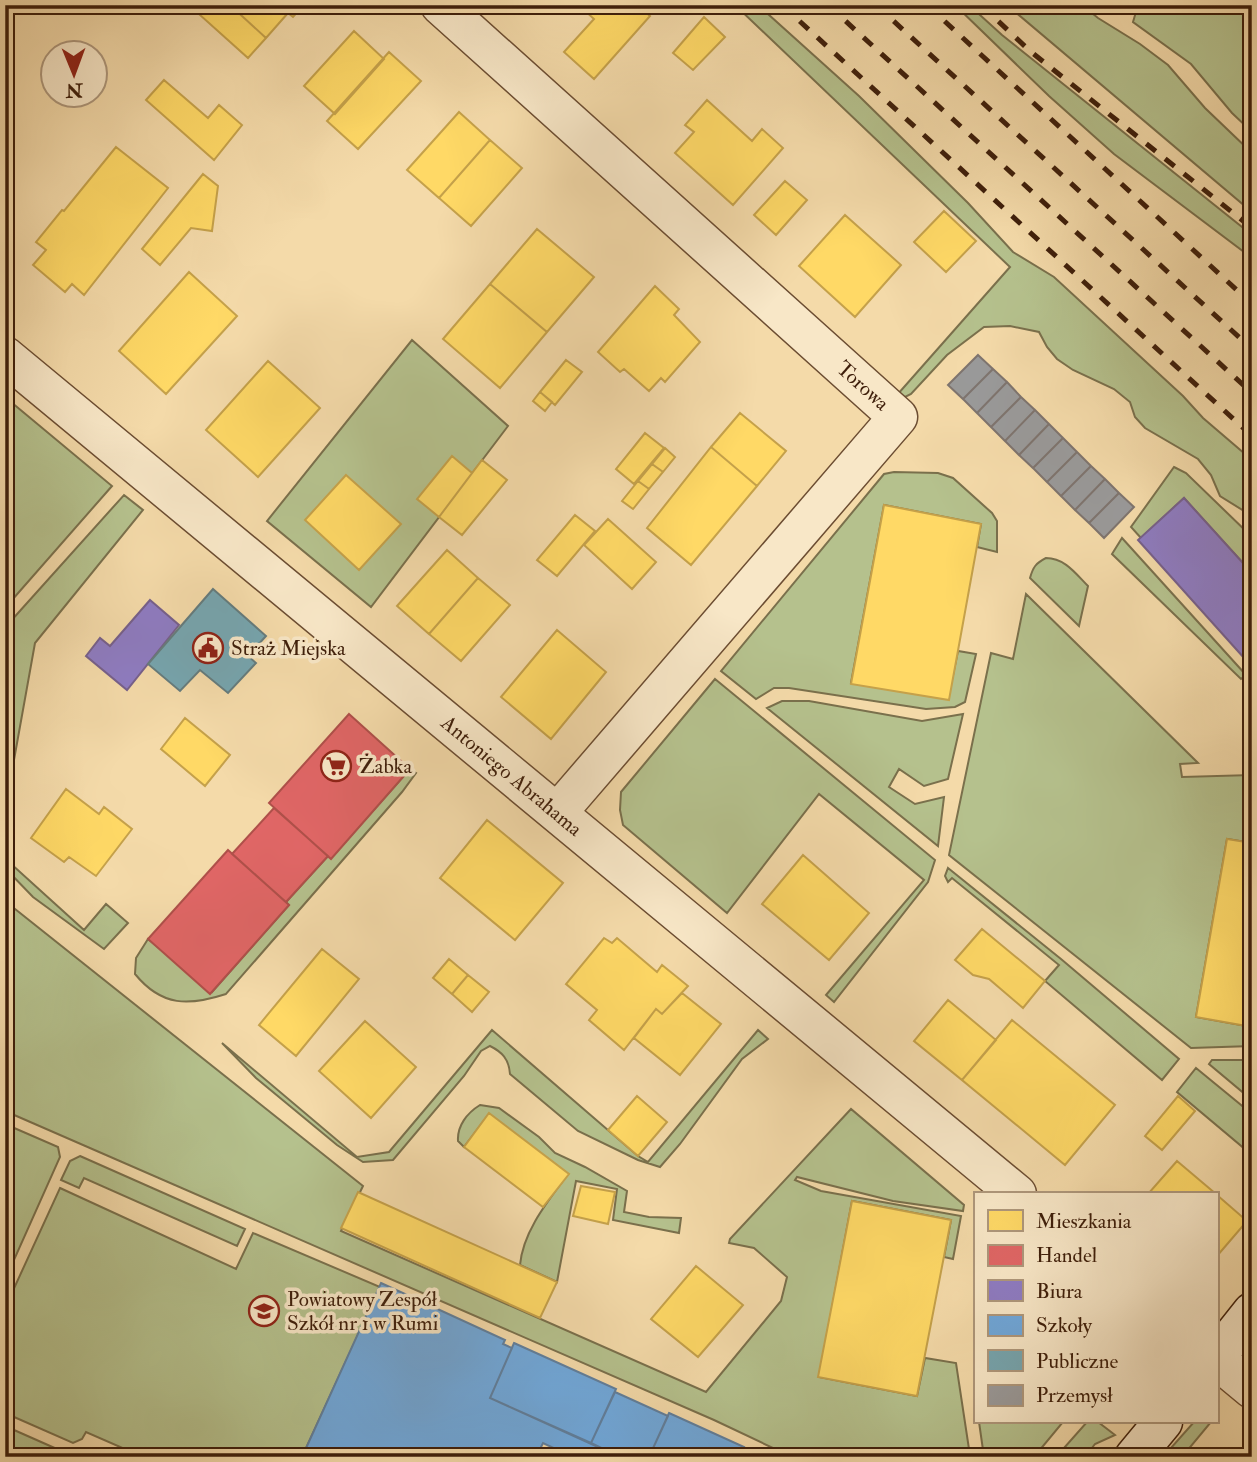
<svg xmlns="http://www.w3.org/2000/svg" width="1257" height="1462" font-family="'IM FELL Double Pica',serif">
<rect width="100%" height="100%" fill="#f4daa9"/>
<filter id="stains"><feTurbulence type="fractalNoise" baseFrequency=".00286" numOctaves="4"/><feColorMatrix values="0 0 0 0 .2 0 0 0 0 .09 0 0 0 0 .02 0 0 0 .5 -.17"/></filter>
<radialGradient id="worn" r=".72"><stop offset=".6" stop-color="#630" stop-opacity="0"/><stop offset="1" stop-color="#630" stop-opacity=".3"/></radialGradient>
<path fill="#b5c18d" stroke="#7a704c" stroke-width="2" d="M735,5H758L859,96L968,203L1013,252L1054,277L1183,396L1203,418L1252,460V516L1220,496L1211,475L1198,459L1145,428L1135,417L1130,402L1114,389L1073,370L1057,359L1047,347L1039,332L1010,326L984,327L947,355L911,394L899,400L897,395L1010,267Z
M955,5H969L1002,35L1252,235V258L1114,154L1049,96Z
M1007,5H1082L1098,18L1140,44L1168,65L1205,108L1252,153V212Z
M1138,5H1252V132L1232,113L1191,64L1133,22Z
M412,340L508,426L371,607L267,521Z
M5,397L112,486L5,608Z
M1174,467L1186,473L1252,537V573L1184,498L1141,538L1131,527Z
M894,472L938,473L953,478L992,513L997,521V552L977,547L981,524L884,505L851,683L948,699L958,651L976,654L965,702L955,707L926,709L789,688H774L756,699L721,671L884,474Z
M124,495L143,510L35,643L5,810V699L10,622Z
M1122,538L1246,675L1241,679L1112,554Z
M1046,558C1065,558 1076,574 1088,586L1079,626L1030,578C1033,567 1036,563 1046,558Z
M1026,594L1198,763L1180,764L1182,777L1252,775V843L1227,839L1196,1017L1252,1027V1046L1191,1048L949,855L991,653L1013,659Z
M715,679L935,860L928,882L834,1002L826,995L924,880L819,794L727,913L623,825L620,810L621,792Z
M782,701H809L922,721L963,714L948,779L924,786L899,769L889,787L915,804L944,797L938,846L767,708Z
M410,769L416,773L402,792L226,994C189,1006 162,1007 135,974L136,958L148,939L212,992L289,905L286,902L328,856L331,858Z
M5,850L10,863L84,930L106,904L128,923L104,949L33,897L5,868Z
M948,868L1061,959L1179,1059L1162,1080L1045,981L1059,965L952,878L948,882L945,876Z
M5,901L363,1186L341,1231L706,1392L781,1301L787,1277L754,1248L729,1243L730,1239L851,1109L964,1205L963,1211L893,1201L797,1177L795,1180L821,1191L961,1216L953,1259L944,1257L951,1220L852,1201L819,1377L917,1396L925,1358L956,1363L969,1449L937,1454L936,1457H769L773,1448L714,1420L5,1111Z
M492,1030L638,1156L648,1162L758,1030L768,1039L742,1059L680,1144L660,1167L638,1160L578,1131L510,1074C509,1059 502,1052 490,1046L481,1051L464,1076L393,1160L363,1162L337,1145L256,1078L222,1043L357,1157L389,1152Z
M1212,1060H1252V1100L1209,1064Z
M1196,1068L1252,1114V1155L1177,1092Z
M480,1105L499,1108L539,1137L555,1153L585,1167L627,1191L624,1212L649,1217L681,1218L679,1233L613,1220L617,1189L576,1181L557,1282L520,1265C523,1231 548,1201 568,1174L489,1114L464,1147L458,1141C457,1126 467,1113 480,1105Z
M5,1124L58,1147L60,1157L5,1280Z
M80,1156L245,1229L237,1246L84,1178L79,1188L61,1180L70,1161Z
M60,1188L236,1269L253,1233L380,1287L302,1457H143L86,1432L82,1439L73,1443L5,1413V1308Z
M979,1422H1063L1034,1457H984Z
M1087,1422H1098L1115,1435L1095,1444L1085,1457H1056Z
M1194,1422H1211L1182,1457L1170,1449Z
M5,1426L75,1457H5Z"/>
<path fill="#ffd966" stroke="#c5a14a" stroke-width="2" d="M209,5H230L266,38L248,58L200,15Z
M230,5H304L293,17L288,13L266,38Z
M585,5H638L650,16L594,79L564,52L594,19L582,8Z
M704,17L725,37L693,70L673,53Z
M354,31L384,59L335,114L304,86Z
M389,52L421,81L358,149L327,121Z
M164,80L208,118L219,105L242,125L214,160L146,100Z
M707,100L752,141L762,129L783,148L733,205L675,153L694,132L685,125Z
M459,112L490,140L439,198L407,170Z
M490,140L522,168L471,226L439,198Z
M116,147L168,188L84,295L72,284L65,292L33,265L46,250L36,242L62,210L64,211Z
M203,174L218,186L212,231L191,228L160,265L142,249Z
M785,181L807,200L776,235L754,215Z
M944,211L976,241L946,272L914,242Z
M845,215L901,265L855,317L799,266Z
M537,229L594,277L547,332L490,284Z
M189,272L237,316L166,394L119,351Z
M490,284L547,332L500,388L443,339Z
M655,286L679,309L674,315L700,342L665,382L661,378L649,391L624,369L620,372L598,352Z
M566,360L582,372L555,405L540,392Z
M268,361L320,408L258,477L206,430Z
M540,392L552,402L545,411L533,401Z
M740,413L786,451L757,486L711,447Z
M645,433L664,448L634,484L616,469Z
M711,447L757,486L691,565L647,528Z
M665,448L675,457L663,472L652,464Z
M452,456L472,473L439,517L417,499Z
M482,460L507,480L462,535L439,517Z
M652,464L663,472L649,489L638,481Z
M346,475L401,524L359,570L305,520Z
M638,481L649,489L633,509L622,501Z
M884,505L981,524L949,700L851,684Z
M575,515L595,531L557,576L537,560Z
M608,519L656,562L632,589L584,545Z
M447,550L478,578L429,634L397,606Z
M478,578L510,605L461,661L429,634Z
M557,630L606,672L551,739L501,697Z
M185,718L230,755L205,786L161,749Z
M66,789L99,814L104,807L132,829L96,876L69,857L64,862L31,838Z
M487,820L563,883L515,940L440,878Z
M1227,839L1252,843V1027L1196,1017Z
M803,855L869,913L829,960L762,904Z
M982,929L1045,981L1023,1008L989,979L973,975L955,960Z
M604,938L612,943L617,938L657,972L662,965L688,986L662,1014L656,1009L624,1050L589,1020L597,1010L566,984Z
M322,949L359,979L296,1056L259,1025Z
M449,959L468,975L452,994L433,978Z
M468,975L489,992L472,1012L452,994Z
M682,993L721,1024L680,1075L634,1038L656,1009L662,1014Z
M948,1000L996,1040L962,1080L914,1041Z
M1012,1020L1115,1105L1065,1165L962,1080Z
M365,1021L416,1067L371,1118L319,1071Z
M637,1096L667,1122L638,1156L608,1130Z
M1178,1096L1195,1111L1162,1150L1145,1136Z
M489,1113L569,1174L543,1207L464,1147Z
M1177,1161L1216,1194H1148Z
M581,1186L615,1192L608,1224L573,1216Z
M358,1192L557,1282L540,1318L341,1228Z
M1217,1195L1247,1221L1217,1256Z
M852,1201L951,1220L917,1396L818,1377Z
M696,1266L743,1305L698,1357L651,1319Z"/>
<path fill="#e06666" stroke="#af504a" stroke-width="2" d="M349,714L410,769L331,859L269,803Z
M274,808L328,856L286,902L232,854Z
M228,850L289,905L210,994L148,939Z"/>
<path fill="#8e7cc3" stroke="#76608c" stroke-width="2" d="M1184,498L1252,573V653L1245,659L1138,540Z
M150,600L179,625L127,690L86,656L100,638L110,646Z"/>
<path fill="#6fa8dc" stroke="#607f9d" stroke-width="2" d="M381,1283L505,1340L503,1344L512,1348L490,1398L620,1457H573L543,1443L536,1457H302Z
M514,1343L616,1389L591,1443L490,1398Z
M615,1392L668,1416L649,1457H620L591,1443Z
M669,1413L744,1447L739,1457H649Z"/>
<path fill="#76a5af" stroke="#657c7e" stroke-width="2" d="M213,589L266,636L248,656L256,663L228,693L200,670L180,691L148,664Z"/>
<path fill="#999" stroke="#7e746e" stroke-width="2" d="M978,355L993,369L963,399L948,385Z
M993,369L1007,382L977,413L963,399Z
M1007,382L1021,397L991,427L977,413Z
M1021,397L1035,410L1005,441L991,427Z
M1035,410L1049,424L1019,455L1005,441Z
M1049,424L1063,438L1033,468L1019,455Z
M1063,438L1077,452L1047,482L1033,468Z
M1077,452L1091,466L1061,496L1047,482Z
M1091,466L1105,479L1075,510L1061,496Z
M1105,479L1119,493L1089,523L1075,510Z
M1119,493L1134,507L1104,538L1089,523Z"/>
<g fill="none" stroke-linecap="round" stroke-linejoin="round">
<g stroke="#6c4d32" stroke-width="41">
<g id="minor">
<path id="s1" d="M440,5L898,417L558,812"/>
<path id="s2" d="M5,356L1017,1194"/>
<path d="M1217,1360L1252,1389"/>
</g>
</g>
<g stroke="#3e1e0a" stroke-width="41">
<path id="secondary" d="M1217,1356L1252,1312
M1134,1457L1163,1422"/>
</g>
<use href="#minor" stroke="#f8e7c7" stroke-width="38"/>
<use href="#secondary" stroke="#f8e7c7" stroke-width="38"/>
<path stroke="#3e1e0a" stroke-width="5" stroke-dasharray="12 12" stroke-linecap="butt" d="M782,5L1252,436
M828,5L1252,393
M876,5L1252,349
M927,5L1252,304
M981,5L1030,51L1252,228"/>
</g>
<defs>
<g id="civic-ring" transform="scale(1.575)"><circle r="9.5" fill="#f8e7c7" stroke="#8f2418" stroke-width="1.5"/><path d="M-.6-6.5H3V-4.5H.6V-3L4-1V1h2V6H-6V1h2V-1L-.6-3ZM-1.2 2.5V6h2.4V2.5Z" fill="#8f2418"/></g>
<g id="supermarket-ring" transform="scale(1.575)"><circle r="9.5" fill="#f8e7c7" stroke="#8f2418" stroke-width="1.5"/><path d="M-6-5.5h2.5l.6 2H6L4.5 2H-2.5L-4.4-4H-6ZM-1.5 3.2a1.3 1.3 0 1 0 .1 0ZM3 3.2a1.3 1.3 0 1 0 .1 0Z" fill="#8f2418"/></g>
<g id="school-ring" transform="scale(1.575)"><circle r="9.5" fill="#f8e7c7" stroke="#8f2418" stroke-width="1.5"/><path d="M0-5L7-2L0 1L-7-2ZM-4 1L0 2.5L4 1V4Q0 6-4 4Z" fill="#8f2418"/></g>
</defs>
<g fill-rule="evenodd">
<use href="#civic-ring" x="208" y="648"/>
<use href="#supermarket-ring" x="336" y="766"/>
<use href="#school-ring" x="264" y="1311"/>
</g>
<g text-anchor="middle" stroke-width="7" stroke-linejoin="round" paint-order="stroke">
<g font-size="21" fill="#3e1e0a" stroke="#f8e7c7">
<text dy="7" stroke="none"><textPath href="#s1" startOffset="569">Torowa</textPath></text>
<text dy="7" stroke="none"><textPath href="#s2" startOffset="658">Antoniego Abrahama</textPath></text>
</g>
<g font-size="21" fill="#3e1e0a" stroke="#f8e7c7" text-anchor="start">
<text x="231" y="655">Straż Miejska</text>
<text x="359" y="773">Żabka</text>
<text x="287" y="1306">Powiatowy Zespół<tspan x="287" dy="24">Szkół nr 1 w Rumi</tspan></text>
</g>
</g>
<rect width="1257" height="1462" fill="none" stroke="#f4daa9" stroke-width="28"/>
<rect x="7" y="7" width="1243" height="1448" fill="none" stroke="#3e1e0a" stroke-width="3.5"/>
<rect x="14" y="14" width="1229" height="1434" fill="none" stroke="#3e1e0a" stroke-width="2"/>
<rect x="974" y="1192" width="245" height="231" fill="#f8e7c7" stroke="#ae977b" stroke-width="2"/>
<rect x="988" y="1210" width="35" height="21" fill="#ffd966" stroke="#ae977b" stroke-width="2"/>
<text x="1036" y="1228" font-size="21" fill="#3e1e0a">Mieszkania</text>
<rect x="988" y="1245" width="35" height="21" fill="#e06666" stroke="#ae977b" stroke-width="2"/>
<text x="1036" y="1262" font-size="21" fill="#3e1e0a">Handel</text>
<rect x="988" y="1280" width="35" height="21" fill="#8e7cc3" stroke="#ae977b" stroke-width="2"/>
<text x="1036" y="1298" font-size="21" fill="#3e1e0a">Biura</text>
<rect x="988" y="1315" width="35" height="21" fill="#6fa8dc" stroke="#ae977b" stroke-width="2"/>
<text x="1036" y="1332" font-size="21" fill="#3e1e0a">Szkoły</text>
<rect x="988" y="1350" width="35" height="21" fill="#76a5af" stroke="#ae977b" stroke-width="2"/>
<text x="1036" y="1368" font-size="21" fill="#3e1e0a">Publiczne</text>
<rect x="988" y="1385" width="35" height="21" fill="#999999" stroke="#ae977b" stroke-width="2"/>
<text x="1036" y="1402" font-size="21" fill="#3e1e0a">Przemysł</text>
<g transform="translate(74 74) rotate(179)"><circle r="33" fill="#f8e7c7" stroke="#ae977b" stroke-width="2"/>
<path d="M0-5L12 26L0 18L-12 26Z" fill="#8f2418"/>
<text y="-10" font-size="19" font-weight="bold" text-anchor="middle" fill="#3e1e0a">N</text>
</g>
<rect width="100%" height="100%" filter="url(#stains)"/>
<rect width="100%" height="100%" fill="url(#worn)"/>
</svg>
